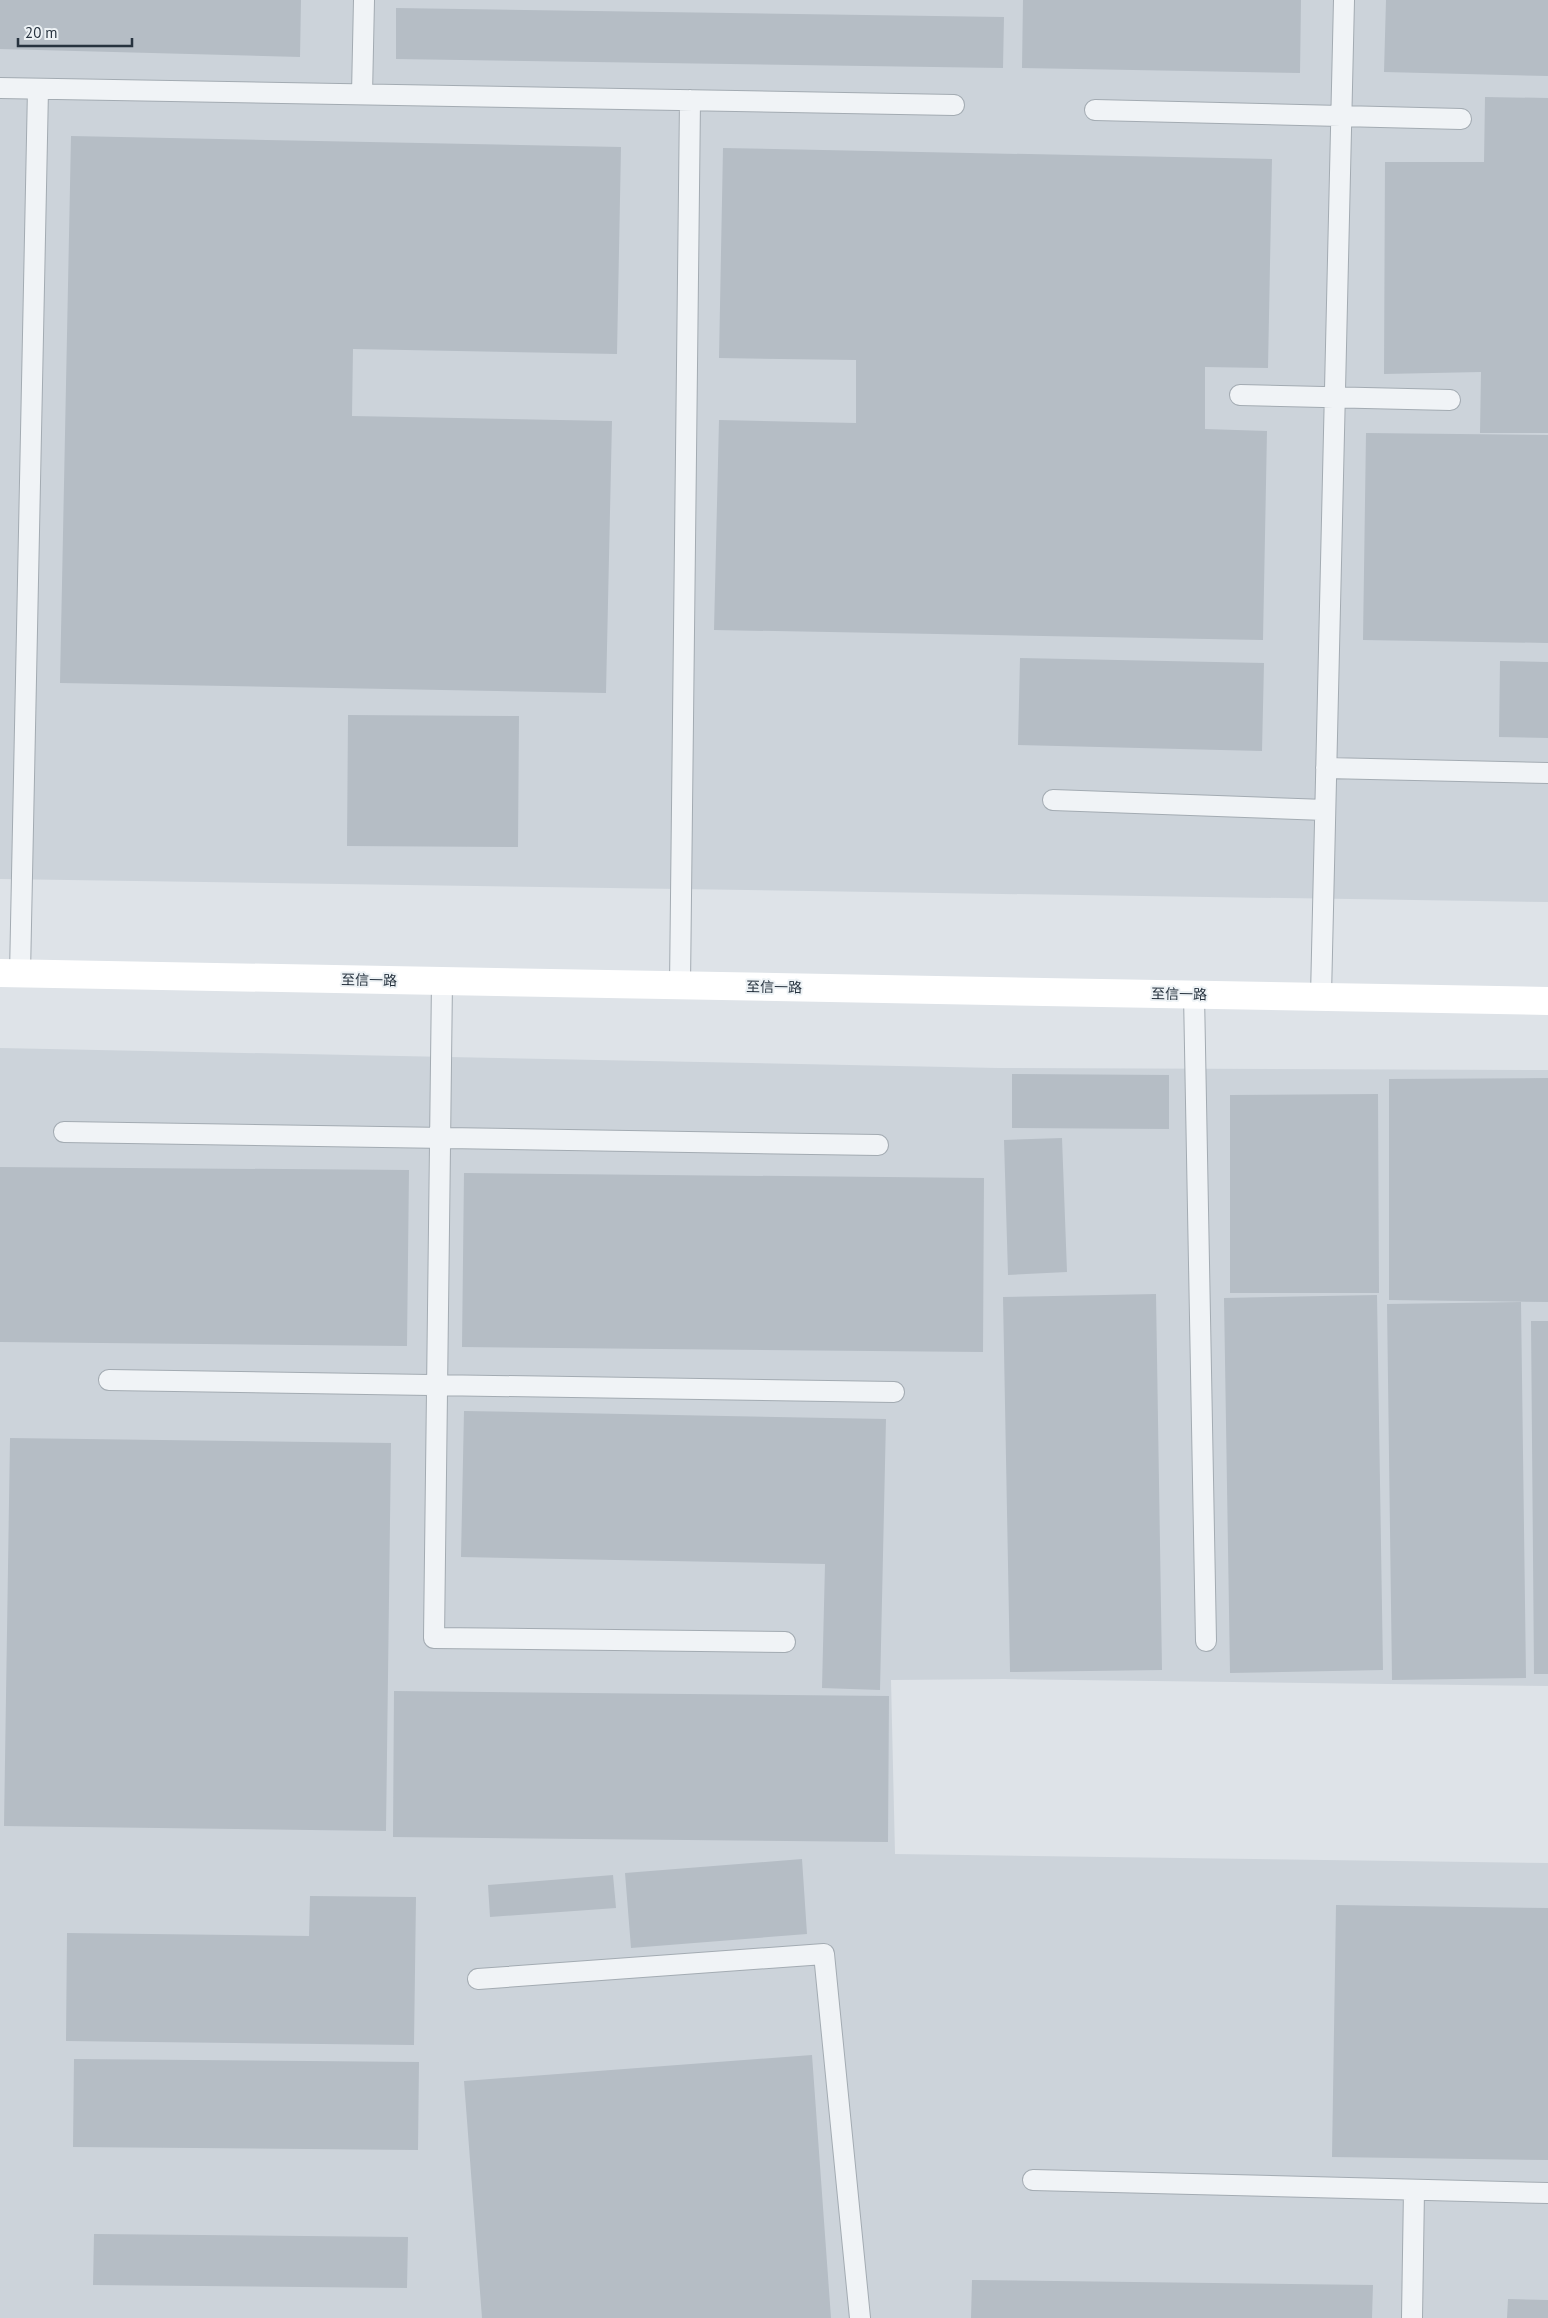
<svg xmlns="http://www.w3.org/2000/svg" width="1548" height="2318" font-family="'PT Sans','Noto Sans SC',sans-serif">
<rect width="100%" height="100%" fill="#dee3e8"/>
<path fill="#ccd3da" d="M0,0H1548V902L0,879Z
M0,1048L998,1068L1548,1070V1686L1004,1679L891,1680L895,1854L1548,1863V2318H0Z"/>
<path fill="#b5bdc5" d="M0,0H301L300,57L0,49Z
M1023,0H1301L1300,73L1022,68Z
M1386,0H1548V76L1384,72Z
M396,8L1004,17L1003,68L396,59Z
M1485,97L1548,98V433H1480L1481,372L1384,374L1385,162H1484Z
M71,136L621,147L617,354L353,349L352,416L612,421L606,693L60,683Z
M723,148L1272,159L1268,368L1205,367V429L1267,431L1263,640L714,630L719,420L856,423V360L719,358Z
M1366,433L1548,435V643L1363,640Z
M1020,658L1264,663L1262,751L1018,745Z
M1500,661L1548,662V738L1499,737Z
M348,715L519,716L518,847L347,846Z
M1012,1074L1169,1075V1129L1012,1128Z
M1548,1078V1302L1389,1300V1079Z
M1378,1094L1379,1293H1230V1095Z
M1062,1138L1067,1272L1008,1275L1004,1140Z
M0,1167L409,1170L407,1346L0,1342Z
M464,1173L984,1178L983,1352L462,1347Z
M1156,1294L1162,1670L1010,1672L1003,1297Z
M1377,1295L1383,1670L1230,1673L1224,1298Z
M1521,1302L1526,1678L1392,1680L1387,1304Z
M1531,1321H1548V1674H1534Z
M464,1411L886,1419L880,1690L822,1688L825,1564L461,1557Z
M10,1438L391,1443L386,1831L4,1826Z
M394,1691L889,1696L888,1842L393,1837Z
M802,1859L807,1934L631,1948L625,1873Z
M613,1875L616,1908L490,1917L488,1885Z
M310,1896L416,1897L414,2045L66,2041L67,1933L309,1936Z
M1336,1905L1548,1908V2160L1332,2157Z
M812,2055L831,2318H482L464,2081Z
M74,2059L419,2062L418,2150L73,2147Z
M94,2234L408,2237L407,2288L93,2285Z
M972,2280L1373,2285L1372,2318H971Z
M1508,2299L1548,2300V2318H1507Z"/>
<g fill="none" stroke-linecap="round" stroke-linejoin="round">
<g stroke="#a3abb2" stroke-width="22">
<path id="lane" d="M0,88L954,105
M362,94L364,0
M1095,110L1461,119
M1240,395L1450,400
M1326,768L1548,773
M1053,800L1325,810
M20,974L38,89
M442,981L434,1638L785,1642
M680,985L690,100
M1194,994L1206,1641
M1321,996L1344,0
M64,1132L878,1145
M109,1380L894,1392
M478,1979L824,1954L860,2318
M1033,2180L1548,2193
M1412,2318L1414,2190"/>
</g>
<use href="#lane" stroke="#f0f3f6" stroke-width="20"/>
<path stroke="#fff" stroke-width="28" d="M0,973L1548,1001"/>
</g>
<g text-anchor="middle" stroke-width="4" stroke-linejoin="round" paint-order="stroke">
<g font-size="14" fill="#27333f" stroke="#edf2f5">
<text transform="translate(369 980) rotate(1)" y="5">至信一路</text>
<text transform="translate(774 987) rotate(1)" y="5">至信一路</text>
<text transform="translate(1179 994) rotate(1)" y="5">至信一路</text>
</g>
</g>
<path d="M18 38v8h114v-8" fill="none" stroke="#27333f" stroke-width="2.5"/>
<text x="25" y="38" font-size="15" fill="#27333f" stroke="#edf2f5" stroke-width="4" paint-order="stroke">20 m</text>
</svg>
